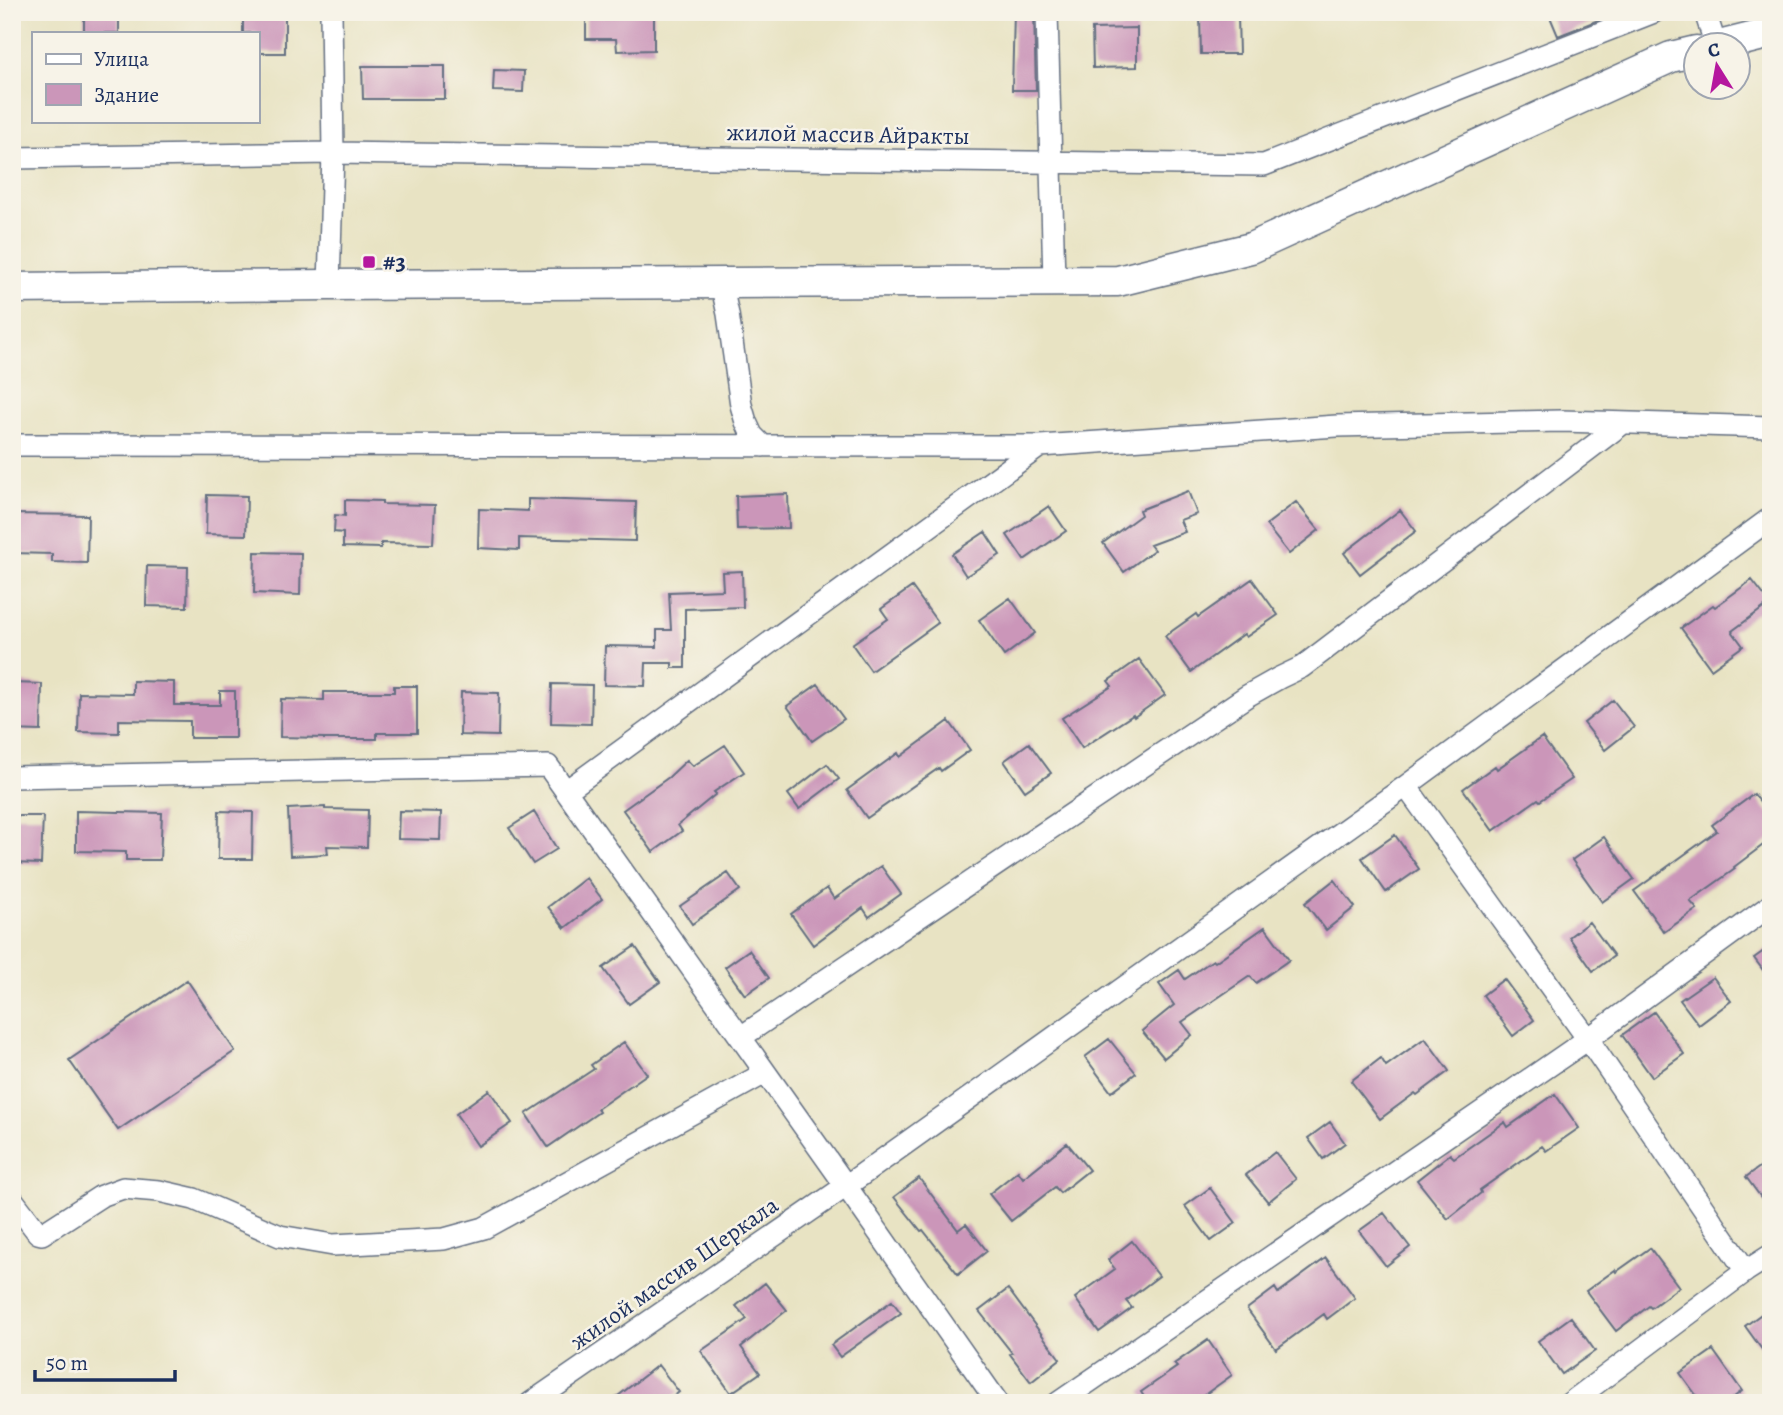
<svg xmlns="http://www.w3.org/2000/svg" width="1783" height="1415" font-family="Alegreya,serif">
<rect width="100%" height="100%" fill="#f7f3e8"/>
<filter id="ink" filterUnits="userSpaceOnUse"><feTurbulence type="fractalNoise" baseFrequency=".0143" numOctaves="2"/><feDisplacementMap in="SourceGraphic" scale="14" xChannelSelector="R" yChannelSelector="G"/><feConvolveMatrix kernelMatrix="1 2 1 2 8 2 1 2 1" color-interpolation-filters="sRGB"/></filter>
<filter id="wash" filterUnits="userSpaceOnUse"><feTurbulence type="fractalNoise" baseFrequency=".00686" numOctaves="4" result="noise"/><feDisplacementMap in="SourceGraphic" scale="28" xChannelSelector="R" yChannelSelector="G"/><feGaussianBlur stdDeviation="1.57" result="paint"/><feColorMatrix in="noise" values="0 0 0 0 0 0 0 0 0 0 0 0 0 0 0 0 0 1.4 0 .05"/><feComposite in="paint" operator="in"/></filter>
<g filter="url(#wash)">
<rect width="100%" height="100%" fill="#e8e3c3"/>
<g id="blocks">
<path fill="#cb96b9" d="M84,12H119V33H84Z
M243,12H285V53H257V33H243Z
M586,12L654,13V50L617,51L616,39H586Z
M1014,12H1034L1036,90H1012Z
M1548,12H1616V13L1558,36Z
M1200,16H1238L1239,54H1201Z
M1137,28V67L1093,68L1092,29Z
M362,66H445V99H363Z
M494,70L524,71L523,92L493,91Z
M1188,491L1197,514L1180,520L1185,532L1150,545L1154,550L1124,572L1103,543L1141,515L1139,510Z
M788,494L789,528L737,529L736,496Z
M207,495L247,496L246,535L206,534Z
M528,499L636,502L635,541L519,538V550L478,548L479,509L528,511Z
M345,500L382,501V504L435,505L433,544L381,543V548L343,547V533L334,532L335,515L345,516Z
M1296,502L1319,530L1289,554L1266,525Z
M1049,506L1066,531L1024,560L1007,535Z
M1400,510L1416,531L1360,574L1344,553Z
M12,514L88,515L87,563L52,562V554L12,553Z
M985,532L1000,555L966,576L952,554Z
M255,552L301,553L300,595L254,593Z
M147,566L188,567L187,607L146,606Z
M742,571L743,607L685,609V668H672V663H646L645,686L604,685L605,646L657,647V630H671L669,592L723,590L722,572Z
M1252,579L1278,615L1246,637L1244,634L1191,672L1165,636L1196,614L1198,617Z
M1752,580L1770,603L1732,631L1743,646L1711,669L1681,628L1713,605L1715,607Z
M912,587L938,623L871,671L852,644L888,619L881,609Z
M1010,598L1035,633L1004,656L979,620Z
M1139,659L1165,695L1134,717L1133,715L1082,748L1062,718L1112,686L1108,681Z
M133,681L174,682V705H220V691H235V738H190V721L119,720V733L78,732L79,693L133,694Z
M12,683L42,684L41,731L12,730Z
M552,684L592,685L591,724L551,723Z
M818,684L844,719L812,741L787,706Z
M394,686H417V733H377V739H324V738L280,737L281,699L324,700V692H394Z
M461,692L499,693L498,736L460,735Z
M1613,700L1634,727L1605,750L1584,723Z
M949,721L970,750L941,771L939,768L867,818L847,790L898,753L900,757Z
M1542,737L1572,779L1540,801L1538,799L1493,831L1463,789L1495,766L1497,769Z
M1029,743L1051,773L1025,791L1004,761Z
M725,745L744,772L714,792L716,794L678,825L682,831L653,852L623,810L669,777L687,760L693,766Z
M827,764L839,779L799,809L788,794Z
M1754,794L1771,816V839L1734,867L1735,869L1690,901L1697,909L1664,932L1634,891L1717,831L1712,825Z
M325,807V809L368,810L367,847L327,846L328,854L290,856L288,809Z
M76,811L162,813L160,860H126V852L76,851Z
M219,811L253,812L252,859H218Z
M399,811L441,812L440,840L398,839Z
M534,812L557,849L533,864L509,828Z
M12,816H43L41,864L12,863Z
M1395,835L1419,869L1386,892L1362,858Z
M1604,837L1634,879L1602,902L1572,860Z
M881,866L901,894L869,917L863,908L813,945L791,914L827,888L834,899Z
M728,873L740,890L692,924L680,906Z
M586,878L602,899L565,928L548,907Z
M1334,880L1355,907L1326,930L1305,903Z
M1589,922L1614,956L1593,971L1569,937Z
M1265,927L1289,960L1256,983L1250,976L1182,1022L1192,1035L1164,1058L1142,1031L1174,1005L1159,984L1179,970L1185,979L1213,960L1215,962Z
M635,946L660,982L629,1004L603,968Z
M1771,946V981L1754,958Z
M749,950L769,978L745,995L725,967Z
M1713,977L1731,1001L1699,1025L1680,1000Z
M1504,979L1534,1020L1513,1036L1483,995Z
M187,980L235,1051L118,1130L69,1060Z
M1654,1012L1684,1054L1652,1077L1622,1035Z
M1425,1038L1449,1071L1417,1095L1415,1093L1380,1119L1351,1081L1381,1058L1386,1066Z
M1109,1039L1136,1073L1111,1092L1085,1057Z
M624,1042L647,1074L597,1109L599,1112L548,1147L526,1114L594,1069L591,1065Z
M489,1090L512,1123L478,1146L456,1114Z
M1555,1094L1579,1128L1546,1151L1542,1146L1480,1190L1481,1193L1448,1219L1417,1180L1450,1154L1454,1158L1505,1122L1508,1127Z
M1330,1122L1345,1143L1323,1159L1308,1138Z
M1067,1143L1089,1170L1060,1193L1055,1187L1011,1221L989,1194L1018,1171L1023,1178Z
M1275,1152L1296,1179L1268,1202L1246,1175Z
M1771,1159V1211L1746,1177Z
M919,1178L958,1230L966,1224L987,1251L958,1274L923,1230L921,1231L894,1197Z
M1210,1188L1236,1223L1211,1241L1185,1206Z
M1384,1213L1410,1247L1386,1266L1359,1231Z
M1132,1241L1159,1276L1126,1301L1132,1308L1099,1332L1075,1298L1115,1269L1108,1260Z
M1650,1248L1679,1287L1651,1308L1649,1306L1616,1331L1586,1291L1615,1270L1616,1272Z
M1326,1258L1355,1298L1327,1319L1324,1314L1276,1349L1247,1309L1275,1288L1278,1293Z
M765,1283L787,1310L741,1347L760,1373L731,1393L701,1351L747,1319L736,1306Z
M1008,1289L1060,1359L1031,1382L1010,1354L1012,1353L979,1311Z
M892,1301L901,1313L840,1357L831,1345Z
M1771,1307V1362L1745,1326Z
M1571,1317L1595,1351L1562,1374L1538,1341Z
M1208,1340L1232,1375L1193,1403H1148L1141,1392L1177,1367L1174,1364Z
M1713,1350L1742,1391L1726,1403H1702L1680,1373Z
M658,1365L679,1392L666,1403H609Z"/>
</g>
</g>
<g filter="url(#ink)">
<use href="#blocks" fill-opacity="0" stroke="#636e81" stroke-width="2"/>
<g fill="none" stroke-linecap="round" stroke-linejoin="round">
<g stroke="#636e81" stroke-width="24">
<path id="street" d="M1047,12L1054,281
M1705,12L1716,46
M12,158L333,153L1264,165L1654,12
M721,283L728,314L741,405L746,422L752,435L763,446
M329,285L333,153L331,12
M12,445L1040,446L1337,426L1561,421L1771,427
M12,777L548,766L846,1186L998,1403
M1406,786L1588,1039L1746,1271L1771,1255
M566,791L1040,446
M741,1037L1247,696L1279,678L1302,667L1622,424
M12,1199L38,1233L42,1234L101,1196L123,1188L159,1191L194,1199L280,1236L333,1245L444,1239L484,1228L765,1073
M531,1403L846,1186L1406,786L1771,518
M1058,1403L1588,1039L1771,905
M1570,1403L1746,1271"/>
</g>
<g stroke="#636e81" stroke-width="33">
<path id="secondary" d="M1719,46L1771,33
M12,288L329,285L1118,281L1251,248L1671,57L1696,51"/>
</g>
<use href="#street" stroke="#fff" stroke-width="21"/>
<use href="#secondary" stroke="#fff" stroke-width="30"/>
</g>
</g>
<rect fill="#b5179e" stroke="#f7f3e8" stroke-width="2.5" x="362" y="255" width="14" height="14" rx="3.5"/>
<g text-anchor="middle" stroke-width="5" stroke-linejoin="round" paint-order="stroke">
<g font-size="24" fill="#1b2f5e" stroke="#f7f3e8">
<text transform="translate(848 134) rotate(1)" y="8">жилой массив Айракты</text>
<text transform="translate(674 1273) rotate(-35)" y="8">жилой массив Шеркала</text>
</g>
<g font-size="24" font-weight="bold" fill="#1b2f5e" stroke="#f7f3e8" text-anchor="start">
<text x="383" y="270">#3</text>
</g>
</g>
<rect width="1783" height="1415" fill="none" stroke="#f7f3e8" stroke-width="42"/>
<rect x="32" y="32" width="228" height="91" fill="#f7f3e8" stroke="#9fa5b1" stroke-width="2"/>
<rect x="46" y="54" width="35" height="10" fill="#ffffff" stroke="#9fa5b1" stroke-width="2"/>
<text x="94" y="66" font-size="21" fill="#1b2f5e">Улица</text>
<rect x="46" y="84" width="35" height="21" fill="#cb96b9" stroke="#9fa5b1" stroke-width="2"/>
<text x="94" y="102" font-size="21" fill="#1b2f5e">Здание</text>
<g transform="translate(1717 66) rotate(349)"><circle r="33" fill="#f7f3e8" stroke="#9fa5b1" stroke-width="2"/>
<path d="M0-5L12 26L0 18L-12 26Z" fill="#b5179e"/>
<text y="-10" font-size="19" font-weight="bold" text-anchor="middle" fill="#1b2f5e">С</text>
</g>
<path d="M35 1370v10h140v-10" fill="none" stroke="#1b2f5e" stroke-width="3.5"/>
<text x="46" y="1370" font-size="21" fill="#1b2f5e" stroke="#f7f3e8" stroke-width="5" paint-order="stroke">50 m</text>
</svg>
